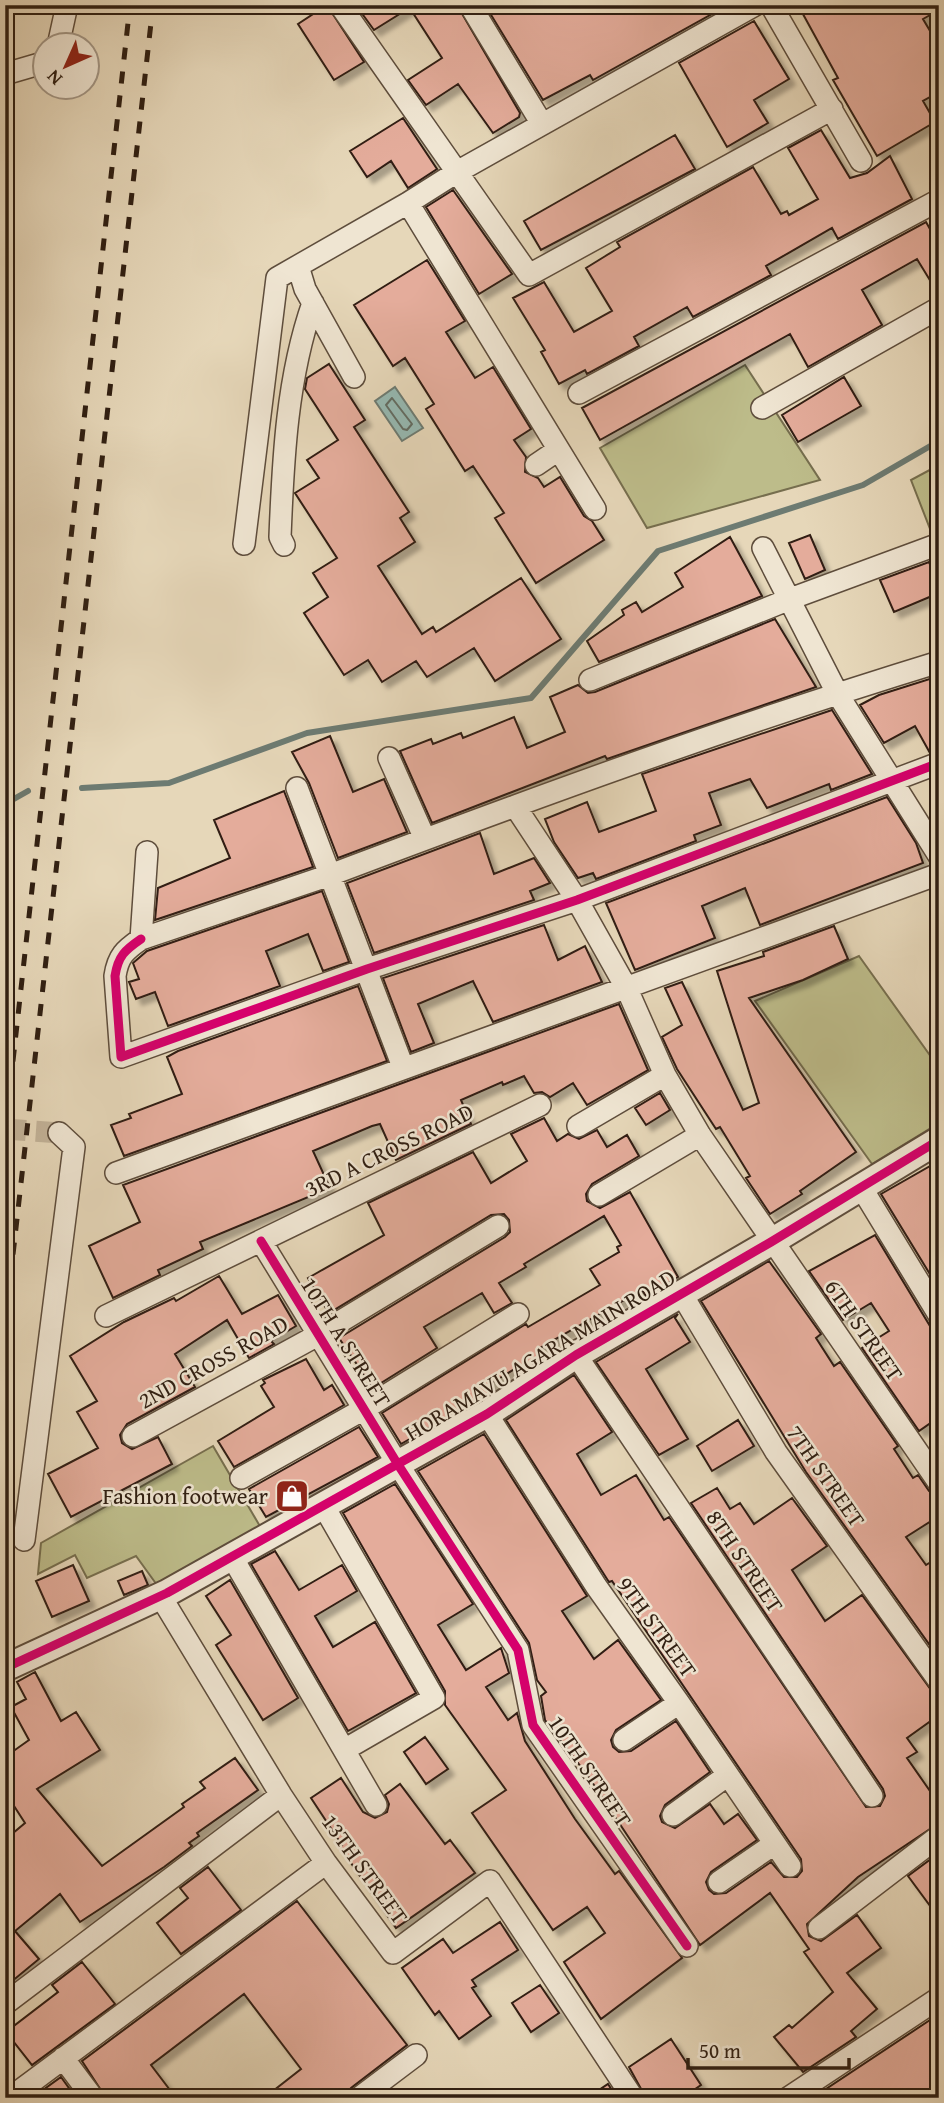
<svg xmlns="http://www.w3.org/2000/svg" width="944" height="2103" font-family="'Gentium Book Plus',serif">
<defs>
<filter id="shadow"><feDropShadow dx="6" dy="6" stdDeviation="2" flood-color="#0004"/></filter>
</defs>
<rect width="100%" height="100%" fill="#e6d7b9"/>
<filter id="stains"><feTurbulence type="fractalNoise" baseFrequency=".00286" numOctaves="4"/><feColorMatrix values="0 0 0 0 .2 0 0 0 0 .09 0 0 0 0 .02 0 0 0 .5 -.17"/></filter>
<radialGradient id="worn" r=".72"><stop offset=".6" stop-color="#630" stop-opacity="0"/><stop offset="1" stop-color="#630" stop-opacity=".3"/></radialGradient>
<path fill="#bdbc8a" stroke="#766e4e" stroke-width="2" d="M745,365L820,480L647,528L600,448Z
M939,465V552L911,480Z
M859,956L939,1068V1123L872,1164L755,1001Z
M213,1446L261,1528L157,1585L136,1556L87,1578L75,1555L38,1574L41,1543Z"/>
<path fill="#96b9b2" stroke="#6d7b72" stroke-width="2" d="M395,387L423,428L402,441L375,401Z"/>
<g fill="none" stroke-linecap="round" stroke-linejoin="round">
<path stroke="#636c62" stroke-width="2" d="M392,398L412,424L407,430L403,429L386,405Z"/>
<path stroke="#6d7b72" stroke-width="6" d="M82,788L169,783L307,733L531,698L658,551L863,485L939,441
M5,804L28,791"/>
</g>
<path fill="#e4ac9b" stroke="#301f12" stroke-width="2" filter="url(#shadow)" d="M327,5L364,62L334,80L298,24Z
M362,5H414L374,30L358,8Z
M425,5H457L520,113L519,117L493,133L458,84L426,105L408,80L442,58L413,13Z
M485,5H728L593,80L590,75L543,100Z
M798,5H939V10L923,19L939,46V92L923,101L935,122L877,156L833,80L838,78Z
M754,21L789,79L754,100L768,123L727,147L679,63Z
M403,118L437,169L408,188L391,161L367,177L350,151Z
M821,130L850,178L867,173L890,156L912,199L838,239L832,228L766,266L771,275L693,317L687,307L634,337L639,346L587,374L585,370L559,384L541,352L545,350L513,298L544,282L574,332L612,311L586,268L620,247L617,242L753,167L781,214L787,211L789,215L818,199L788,148Z
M675,135L695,169L541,250L524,221Z
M453,190L512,274L479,294L426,207Z
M926,222L939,245V295L917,259L862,290L882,325L808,367L790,334L600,440L582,408Z
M427,260L465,321L446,332L475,378L493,367L531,429L514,440L526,457L525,472L538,478L544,487L560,477L584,516L592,521L604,540L536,583L495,518L504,513L473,466L465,471L426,409L434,404L405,358L393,366L354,305Z
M329,364L365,420L354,427L409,512L400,518L415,542L378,566L422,634L433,627L436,632L521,578L561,639L495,681L474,648L427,677L416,661L382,682L368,660L344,675L304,613L328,597L313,573L337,558L295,493L319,478L307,460L338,440L305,389L307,378Z
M844,377L861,406L798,442L782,415Z
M810,535L825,570L805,579L789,543Z
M730,537L762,596L599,662L587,641L624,615L622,610L636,602L642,612L683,587L675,573Z
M929,562L939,585V593L894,612L880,580Z
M775,619L816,687L607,759L605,756L432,823L400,751L431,739L433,744L461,733L463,738L514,717L527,748L565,732L550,697L578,685L588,693L595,692Z
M939,676V750L930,753L915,726L884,743L860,705L879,695Z
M832,710L872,774L831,790L829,784L767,808L750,779L709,793L721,825L694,835L696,841L596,879L593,873L578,878L554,842L545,819L587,802L599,832L656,811L642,774Z
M330,736L353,792L384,779L407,832L338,858L309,783L292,752Z
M284,791L313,867L155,920L158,888L230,858L214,820Z
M887,797L916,843L923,863L760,925L745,888L702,906L715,938L635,970L606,903Z
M480,833L494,874L534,858L550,883L530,891L534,900L374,953L347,883Z
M322,891L349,962L323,971L308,934L266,951L280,986L168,1026L155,992L136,999L129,982L139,979L133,963L147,951Z
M544,925L558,960L585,946L602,982L493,1022L473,981L418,1004L434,1043L411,1052L383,978Z
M834,926L848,959L803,980L749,998L856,1152L800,1191L802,1194L770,1214L746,1178L750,1176L720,1127L716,1129L677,1069L662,1037L682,1025L665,988L682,982L743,1110L759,1103L717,971L764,956L763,952Z
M358,986L387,1061L124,1156L111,1125L131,1118L129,1114L182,1094L167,1057L178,1051Z
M619,1004L648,1070L587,1105L573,1083L550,1097L542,1092L534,1093L524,1076L503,1085L502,1082L461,1100L471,1124L396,1160L380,1124L372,1126L313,1151L330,1188L200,1242L203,1249L158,1270L160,1275L113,1298L89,1246L140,1222L123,1185Z
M660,1093L670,1110L646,1125L635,1108Z
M544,1118L557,1141L568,1134L579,1139L597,1130L607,1147L627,1135L639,1156L592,1184L586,1194L587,1201L600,1208L630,1192L678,1277L646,1296L642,1290L540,1348L545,1357L521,1372L518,1367L490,1384L494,1390L401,1444L382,1413L526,1324L528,1327L600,1285L590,1269L619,1252L617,1247L621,1245L604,1216L524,1264L526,1267L499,1283L512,1303L494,1313L482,1293L424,1327L437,1348L373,1388L339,1338L505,1237L510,1232L509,1220L504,1214L491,1215L329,1313L308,1278L384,1235L368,1203L473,1152L491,1183L527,1161L511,1134Z
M939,1161V1289L881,1194Z
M875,1235L939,1341V1417L919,1431L862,1348L889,1331L871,1303L843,1320L809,1271Z
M769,1261L821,1334L816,1338L834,1366L840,1362L898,1446L894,1449L913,1478L918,1475L929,1491L939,1496V1516L906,1537L926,1565L939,1557V1637L929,1644L806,1472L701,1301Z
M219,1276L242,1314L278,1295L296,1326L271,1341L274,1344L249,1358L227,1320L175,1354L195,1387L127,1424L120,1435L122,1443L132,1449L158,1437L172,1464L71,1517L48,1474L98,1448L77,1412L97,1401L70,1356L124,1322L174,1298L176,1301Z
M678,1314L675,1318L690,1342L646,1369L688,1439L659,1455L596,1362Z
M306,1359L324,1390L332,1385L344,1405L234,1467L218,1441L274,1407L261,1386L265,1383L263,1380Z
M574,1375L612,1432L577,1454L601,1495L636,1475L664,1520L669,1517L866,1807L880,1806L885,1796L883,1789L691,1503L717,1488L730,1509L740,1503L754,1524L792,1498L827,1546L792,1570L825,1621L862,1595L939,1701V1715L907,1738L917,1752L907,1758L939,1804V1823L858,1877L807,1924L809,1936L821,1941L857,1915L881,1948L847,1973L877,2009L851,2031L856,2037L803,2072L774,2037L789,2025L792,2028L833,1992L804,1952L809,1949L770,1893L700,1945L588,1776L545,1720L541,1696L546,1692L537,1680L529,1643L418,1471L484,1434L587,1596L562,1611L594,1659L618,1640L661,1700L616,1730L611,1740L613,1747L619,1752L631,1751L676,1721L710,1772L665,1805L660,1816L662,1822L675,1828L710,1804L724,1824L738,1814L757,1840L711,1872L706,1882L709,1890L714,1894L726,1893L771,1862L784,1877H797L802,1871L801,1859L612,1581L609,1582L607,1579L506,1420Z
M738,1420L754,1446L712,1471L697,1446Z
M359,1427L378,1457L266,1517L249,1489Z
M395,1484L473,1604L438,1625L466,1670L501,1648L509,1673L486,1687L508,1720L517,1713L525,1741L575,1819L615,1874L619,1871L682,1958L601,2019L564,1962L605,1933L587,1907L553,1930L472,1813L506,1790L445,1705V1691L343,1513Z
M275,1551L299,1590L342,1565L357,1591L315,1616L333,1647L375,1622L416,1693L348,1731L251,1564Z
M73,1565L89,1601L52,1617L36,1581Z
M142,1571L148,1585L124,1595L118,1581Z
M230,1580L298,1698L263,1720L216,1645L231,1635L206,1596Z
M35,1672L61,1721L76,1712L100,1750L37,1789L102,1866L184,1807L182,1804L205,1788L200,1782L235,1758L258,1790L197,1833L199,1836L189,1843L192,1846L164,1867L80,1922L60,1894L15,1931L39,1959L5,1987V1854L13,1848L6,1839L25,1823L5,1792V1781L13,1776L5,1757L29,1740L11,1707L26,1699L17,1682Z
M425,1737L448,1769L426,1784L404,1752Z
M341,1778L363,1812L375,1818L387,1812L389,1804L385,1795L400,1784L445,1844L450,1840L475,1873L396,1928L340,1847L342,1845L311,1798Z
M939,1853V1918L908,1876Z
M208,1867L241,1910L181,1954L157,1923L188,1898L180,1888Z
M297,1901L407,2045L351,2088L343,2098H264L301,2069L244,1994L151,2065L176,2098H106L82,2061Z
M500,1922L518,1950L472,1980L476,1986L472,1988L491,2016L459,2039L439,2011L435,2015L402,1968L443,1939L453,1953Z
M82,1962L115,2004L32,2065L6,2032L58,1992L52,1985Z
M540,1985L559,2013L531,2032L512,2003Z
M939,2014V2098H824L820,2093Z
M671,2039L701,2085L682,2098H646L629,2067Z
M61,2077L76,2098H32Z
M608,2084L617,2098H587Z"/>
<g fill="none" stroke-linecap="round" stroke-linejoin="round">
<path stroke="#c2b298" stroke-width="21" stroke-dasharray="21 10" stroke-linecap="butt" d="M5,1129L59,1133"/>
<g stroke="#5e4d3c" stroke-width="24">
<path id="minor" d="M340,5L529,275L832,109
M470,5L542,124
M771,5L861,161
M58,46L67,5
M5,74L46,62
M408,203L595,509
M298,266L305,289L354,377
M579,393L939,200
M762,408L939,308
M536,465L558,450
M244,544L277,278L408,203L457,172L755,5
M284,545L280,537C283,459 287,377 313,303
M763,548L837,693L939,856
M590,680L790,599L939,544
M389,758L425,839
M515,806L577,900L627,989L665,1075L700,1135L939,1483
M147,852L141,939L330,875L297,788
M141,939C125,950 118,956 115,976L121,1057L367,969L577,900L939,763
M403,1067L330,875C531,799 733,725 939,662
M578,1126L665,1075
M116,1173L939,874
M861,1187L939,1315
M599,1195L700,1135
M261,1241L397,1463L518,1650L533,1725L687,1946
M681,1293L776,1452L939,1681
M106,1316L540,1105
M576,1355L872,1796
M487,1414L596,1586L679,1703L790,1866
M133,1436L318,1335L498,1226
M241,1478L364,1409L518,1314
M323,1505L434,1698L344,1750
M24,1540L74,1147L59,1133
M232,1557L376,1805
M161,1597L281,1795L326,1863L393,1953L490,1881L633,2098
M624,1740L679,1703
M673,1815L728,1775
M719,1882L774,1844
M819,1928L939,1836
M5,2004L281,1795
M63,2058L93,2098
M10,2098L326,1863
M359,2098L416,2055
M788,2098L939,1998"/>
</g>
<g stroke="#5e4d3c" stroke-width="30">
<path id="tertiary" d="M5,1668L167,1593L487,1414L576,1355L771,1242L939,1140"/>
</g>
<use href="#minor" stroke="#efe5d2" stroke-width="21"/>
<use href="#tertiary" stroke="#efe5d2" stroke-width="26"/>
<path stroke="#301f12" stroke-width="5" stroke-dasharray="12 12" stroke-linecap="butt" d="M5,1133L130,5
M5,1326L153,5"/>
<g stroke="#efe5d2" stroke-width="13">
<path id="cycleway" d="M141,939C125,950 118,956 115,976L121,1057L367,969L577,900L939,763
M261,1241L397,1463L518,1650L533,1725L687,1946
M5,1668L167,1593L487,1414L576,1355L771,1242L939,1140"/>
</g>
<use href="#cycleway" stroke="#d6006c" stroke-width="9"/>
</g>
<defs>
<g id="shop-square" transform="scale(1.75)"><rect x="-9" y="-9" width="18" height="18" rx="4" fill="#8f2418" stroke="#efe5d2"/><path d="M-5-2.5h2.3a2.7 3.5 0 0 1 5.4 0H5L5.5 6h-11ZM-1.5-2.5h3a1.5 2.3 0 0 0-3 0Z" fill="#fff"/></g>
</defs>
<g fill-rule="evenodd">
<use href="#shop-square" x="292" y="1496"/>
</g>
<g text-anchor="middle" stroke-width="5" stroke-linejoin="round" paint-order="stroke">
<g font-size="23" fill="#301f12" stroke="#efe5d2">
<text transform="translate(389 1150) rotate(-26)" y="8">3RD A CROSS ROAD</text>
<text transform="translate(864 1330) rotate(55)" y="8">6TH STREET</text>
<text transform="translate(346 1342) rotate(58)" y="8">10TH A STREET</text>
<text transform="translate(540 1355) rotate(-31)" y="8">HORAMAVU AGARA MAIN ROAD</text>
<text transform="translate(213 1362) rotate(-29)" y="8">2ND CROSS ROAD</text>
<text transform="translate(826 1476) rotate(55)" y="8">7TH STREET</text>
<text transform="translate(745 1561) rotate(56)" y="8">8TH STREET</text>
<text transform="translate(657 1627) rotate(54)" y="8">9TH STREET</text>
<text transform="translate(590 1771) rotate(56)" y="8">10TH STREET</text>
<text transform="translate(365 1869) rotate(54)" y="8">13TH STREET</text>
</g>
<g font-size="23" fill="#301f12" stroke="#efe5d2" text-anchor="end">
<text x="268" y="1504">Fashion footwear</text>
</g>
</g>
<rect width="944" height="2103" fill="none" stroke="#e6d7b9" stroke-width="28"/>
<rect x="7" y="7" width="930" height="2089" fill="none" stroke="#301f12" stroke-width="3.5"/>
<rect x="14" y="14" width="916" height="2075" fill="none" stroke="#301f12" stroke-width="2"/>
<g transform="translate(66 66) rotate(225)"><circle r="33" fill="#efe5d2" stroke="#a39685" stroke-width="2"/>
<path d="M0-5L12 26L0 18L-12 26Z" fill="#8f2418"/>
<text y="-10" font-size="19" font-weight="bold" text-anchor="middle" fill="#301f12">N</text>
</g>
<path d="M688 2058v10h161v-10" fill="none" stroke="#301f12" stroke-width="3.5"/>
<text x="699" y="2058" font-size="21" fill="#301f12" stroke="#efe5d2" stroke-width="5" paint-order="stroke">50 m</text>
<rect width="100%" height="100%" filter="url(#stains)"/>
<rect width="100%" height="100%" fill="url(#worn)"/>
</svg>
